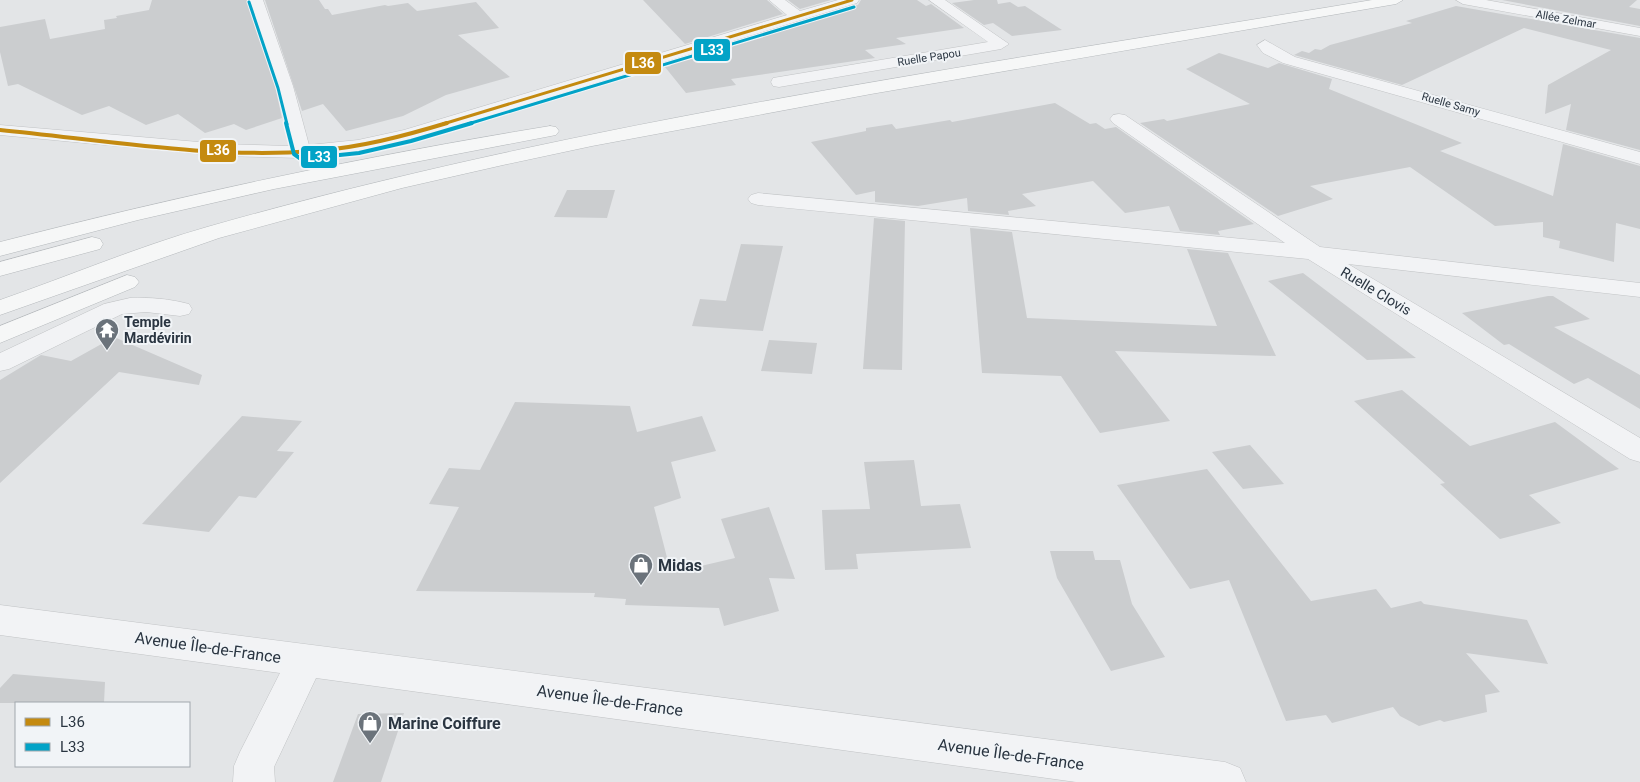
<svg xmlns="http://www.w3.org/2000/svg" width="1640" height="782" font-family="Roboto,sans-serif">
<rect width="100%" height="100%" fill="#e3e5e7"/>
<path fill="#cbcdcf" d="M152,0H247L275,86L282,118L246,130L234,124L205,133L178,114L146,125L109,106L82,115L18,84L8,86L0,52V27L45,19L50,39L105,29L104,20L117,18L116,16L149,10Z
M265,0H319L325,9H328L332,15L385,5L388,6L408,3L417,11L476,2L499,28L458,35L510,77L446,95L403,116L346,131L323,104L302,111Z
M643,0H767L783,14L685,44Z
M788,0H831L800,9Z
M861,0H917L926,6L931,4L964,28L896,38L906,44L865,50L875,58L731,79L736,85L686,93L665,67L671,66L668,63L699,58L696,54L858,5Z
M974,0H997L998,4L1010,2L1018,7L1025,6L1062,30L1012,36L993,23L984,25L952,3Z
M1502,0H1637L1629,7L1640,9V26Z
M1456,6L1640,38V150L1566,130L1571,104L1545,114L1548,85L1611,50L1524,28L1402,85L1294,55L1302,51L1309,53L1315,49L1321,50L1330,45L1412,23L1406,21Z
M1219,53L1268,68L1279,63L1332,79L1329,89L1462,143L1440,151L1553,196L1563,144L1640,166V229L1616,223L1614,262L1559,248L1560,241L1543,237V222L1495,226L1410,167L1310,186L1333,199L1278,216L1140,123L1164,119L1167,121L1250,104L1186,69Z
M1055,103L1090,124L1096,123L1105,129L1116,127L1254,224L1218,231L1220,235L1180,231L1169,206L1125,213L1093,181L1022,194L1036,206L1008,211L1009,215L968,211L967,198L918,206L875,202V191L856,195L811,142L866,131V128L892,124L896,129L950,120L952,122Z
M567,190H615L607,218L554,217Z
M874,218L905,221L902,370L863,369Z
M970,228L1012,232L1027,318L1217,326L1187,249L1228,253L1276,356L1115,351L1170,421L1100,433L1061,376L982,373Z
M741,244L783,246L763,331L692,326L700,299L726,301Z
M1303,273L1340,301L1416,358L1367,360L1268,281Z
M1548,296H1553L1590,319L1554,327L1640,375V409L1588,378L1574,384L1509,344L1504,345L1462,313Z
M114,337L202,375L199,385L119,372L0,483V380L41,355L71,361Z
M769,340L817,343L812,374L761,371Z
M1402,390L1470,446L1555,422L1619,469L1529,495L1561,523L1500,539L1440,484L1445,483L1354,401Z
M515,402L630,406L637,432L702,416L716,451L671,462L681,498L654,507L671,573L735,558L721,519L769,507L795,579L769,578L779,611L724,626L719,608L625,605L626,599L594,597L595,593L416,591L459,507L429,504L449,468L480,470Z
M242,416L302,421L277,451L294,452L256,498L239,496L209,532L142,524Z
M1250,445L1284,484L1243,489L1212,452Z
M914,460L921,506L960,504L971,548L856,554L858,569L825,570L822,510L870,509L864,462Z
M1207,469L1311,601L1376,589L1391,608L1421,601L1424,604L1527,620L1548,664L1466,653L1500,692L1485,695L1487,712L1444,722L1440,720L1419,726L1400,716L1393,707L1332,723L1326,715L1286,721L1229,580L1190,589L1117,485Z
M1050,551H1093L1095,560H1120L1132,604L1165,657L1111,671L1057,578Z
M13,674L105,682L104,703H0V688Z
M404,713L381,782H333L358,714Z"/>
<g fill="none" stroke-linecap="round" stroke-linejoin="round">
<g stroke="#c1c3c5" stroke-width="1">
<path id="minor" d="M249,0H263L293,86L309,145L358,140L404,130L787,15L769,0H785L800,11L838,0H859L857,3L416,138L358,152L301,158L222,156L0,135V125L222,144L290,146L277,86Z
M929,0H945L1009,44L1001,49L779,87L773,86L771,82L773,78L779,77L988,42Z
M1456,0H1486L1640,28V36L1463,4Z
M1265,40L1295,57L1640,152V164L1283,63L1263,53L1257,45Z
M1119,114L1125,115L1320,247L1640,283V297L1348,264L1640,438V462L1630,459L1308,259L758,205L751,203L748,199L751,195L758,193L1285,243L1113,123L1110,119L1113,115Z
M130,298C150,297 170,299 189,304L192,309L189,314L180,316L146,312L122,314L9,369L0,371V353L104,304Z
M0,605L1225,762L1240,768L1246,782H1076L316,678L274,767L275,782H233L234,766L240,752L280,673L0,635Z"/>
</g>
<g stroke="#b5b9bc" stroke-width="1">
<path id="highway" d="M1372,0H1403L1396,4L871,94L592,146L503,165L402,188L219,238L0,315V300C69,276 137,247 207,227C586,119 983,65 1372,0Z
M550,126L556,127L559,131L556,135L274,189L138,220L0,256V242C182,195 365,156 550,126Z
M92,237L100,239L103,244L100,249L0,276V262Z
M127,275L135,277L139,282L135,287L0,343V326Z"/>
</g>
<use href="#minor" fill="#f2f3f5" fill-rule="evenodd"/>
<use href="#highway" fill="#f6f7f7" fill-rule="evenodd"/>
<g stroke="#f1f4f7" stroke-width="5">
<path id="bus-1-far1" d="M443,124L852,0"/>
</g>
<g stroke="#f1f4f7" stroke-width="7">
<path id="bus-1" d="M0,130C103,140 210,159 314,151C359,148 404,136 447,123"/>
</g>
<g stroke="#f1f4f7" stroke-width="5">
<path id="bus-2-far1" d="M249,2L278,88L287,124
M468,124L854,7"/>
</g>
<g stroke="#f1f4f7" stroke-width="7">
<path id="bus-2" d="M286,123L294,154L301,159L359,153L411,141L472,123"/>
</g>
<use href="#bus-1-far1" stroke="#c48a10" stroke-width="3"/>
<use href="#bus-1" stroke="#c48a10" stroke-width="4"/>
<use href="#bus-2-far1" stroke="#02a3c7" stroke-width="3"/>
<use href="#bus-2" stroke="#02a3c7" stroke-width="4"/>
</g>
<defs>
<g id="temple-pin" transform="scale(1.25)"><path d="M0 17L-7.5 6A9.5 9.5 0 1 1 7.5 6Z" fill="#6b737b" stroke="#f1f4f7"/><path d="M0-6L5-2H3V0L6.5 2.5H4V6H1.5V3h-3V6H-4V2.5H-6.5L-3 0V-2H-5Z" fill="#fff"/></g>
<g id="shop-pin" transform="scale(1.25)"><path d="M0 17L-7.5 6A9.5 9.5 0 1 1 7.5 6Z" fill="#6b737b" stroke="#f1f4f7"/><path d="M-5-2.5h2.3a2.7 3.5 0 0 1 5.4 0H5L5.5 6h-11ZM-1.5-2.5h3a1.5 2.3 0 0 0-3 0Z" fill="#fff"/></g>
</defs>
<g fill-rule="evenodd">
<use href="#temple-pin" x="107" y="330"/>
<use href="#shop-pin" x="641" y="565"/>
<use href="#shop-pin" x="370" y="723"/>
</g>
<g text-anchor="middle" stroke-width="4" stroke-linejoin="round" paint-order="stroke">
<g font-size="11" fill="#2a3541" stroke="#f1f4f7">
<text transform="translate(1566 19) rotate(10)" y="4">Allée Zelmar</text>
<text transform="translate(929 57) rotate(-9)" y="4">Ruelle Papou</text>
<text transform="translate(1451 104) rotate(16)" y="4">Ruelle Samy</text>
</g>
<g font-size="14" fill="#2a3541" stroke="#f1f4f7">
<text transform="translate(1376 291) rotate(31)" y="5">Ruelle Clovis</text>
</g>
<g font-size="14" font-weight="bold" fill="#2a3541" stroke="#f1f4f7" text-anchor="start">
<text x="124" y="327">Temple<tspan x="124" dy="16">Mardévirin</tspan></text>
</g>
<g font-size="16" font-weight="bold" fill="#2a3541" stroke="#f1f4f7" text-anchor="start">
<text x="658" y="571">Midas</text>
<text x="388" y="729">Marine Coiffure</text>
</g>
<g font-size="16" fill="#2a3541" stroke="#f1f4f7">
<text transform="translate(208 647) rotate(8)" y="6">Avenue Île-de-France</text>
<text transform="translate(610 700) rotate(8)" y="6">Avenue Île-de-France</text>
<text transform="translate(1011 754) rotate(8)" y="6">Avenue Île-de-France</text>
</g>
</g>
<g stroke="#f1f4f7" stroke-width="2">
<rect x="693" y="38" width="38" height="24" rx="5" fill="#02a3c7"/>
<rect x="624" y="51" width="38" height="24" rx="5" fill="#c48a10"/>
<rect x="199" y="139" width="38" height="24" rx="5" fill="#c48a10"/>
<rect x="300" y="145" width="38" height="24" rx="5" fill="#02a3c7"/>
</g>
<g font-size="14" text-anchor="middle" font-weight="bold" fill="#fff">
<text x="712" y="55">L33</text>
<text x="643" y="68">L36</text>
<text x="218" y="155">L36</text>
<text x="319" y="162">L33</text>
</g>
<rect x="15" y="702" width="175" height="65" fill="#f1f4f7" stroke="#a1a8ae"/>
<rect x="25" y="718" width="25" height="8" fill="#c48a10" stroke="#a1a8ae"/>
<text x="60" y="727" font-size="15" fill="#2a3541">L36</text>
<rect x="25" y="743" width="25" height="8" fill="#02a3c7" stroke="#a1a8ae"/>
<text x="60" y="752" font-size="15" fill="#2a3541">L33</text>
</svg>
